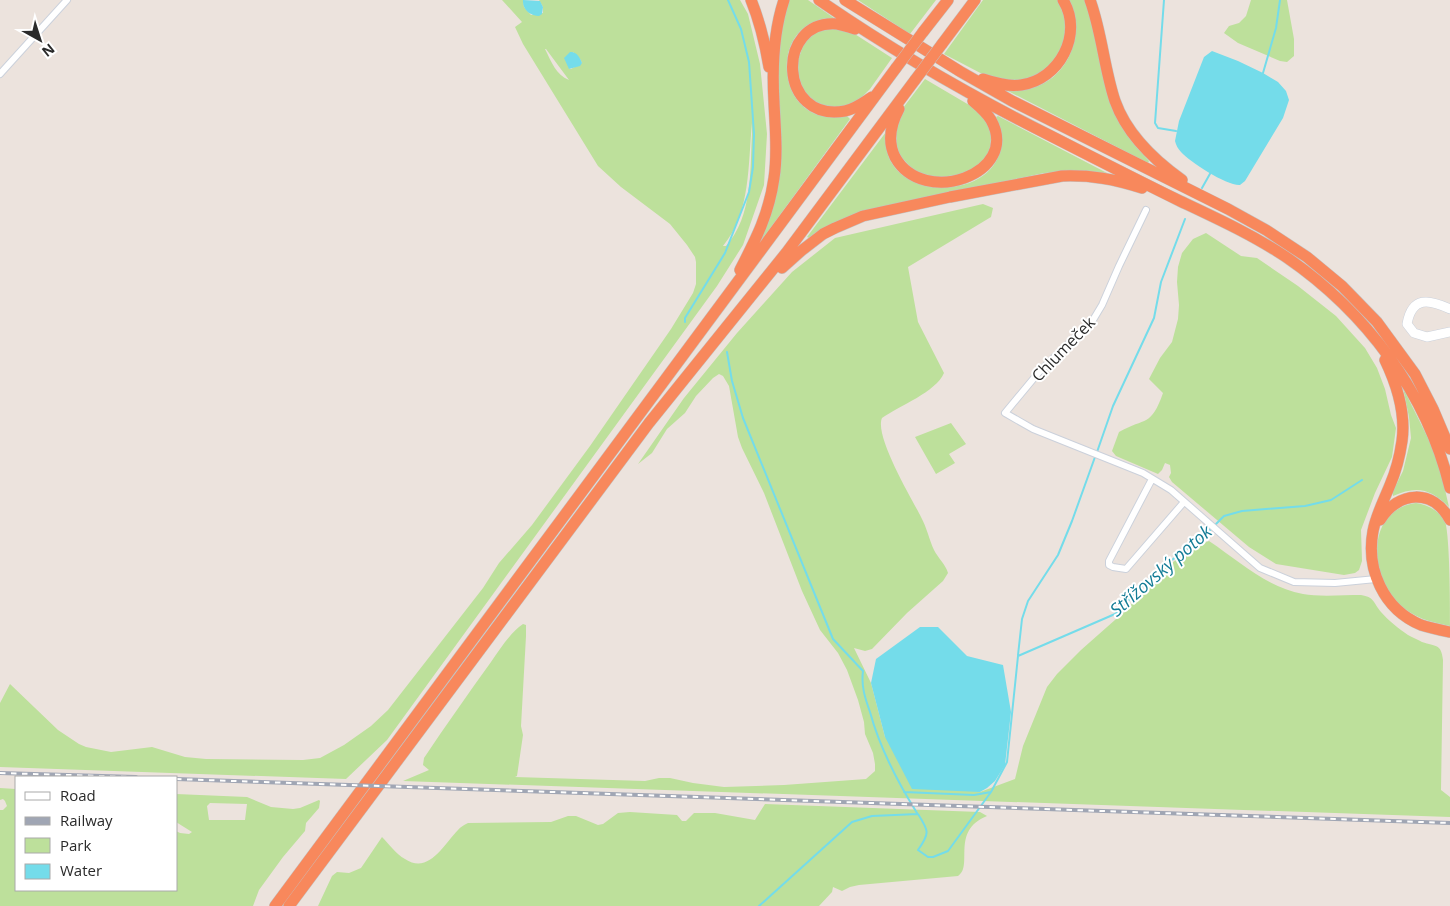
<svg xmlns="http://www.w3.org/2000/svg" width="1450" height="906" font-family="'Open Sans',sans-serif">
<rect width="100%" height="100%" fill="#ece3dd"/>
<path fill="#bde09b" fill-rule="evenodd" d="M502,0H523L524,7L531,15L543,13V7L539,0H740L748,14L760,64L767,134L764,185L743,245L717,286L387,740L346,779L0,767V703L10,684L58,730L79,744L86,747L111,752L152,747L185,757L206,759L303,760L320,758L344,745L371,726L388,710L483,588L499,563L532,525L590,446L671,329L693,293L696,284V262L695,257L687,245L670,224L621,187L598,166L523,44L515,27L522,22ZM545,49H546L569,80C556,75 551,61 545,49ZM573,52L580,59L582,63L571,69H569ZM752,123V133C750,169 753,216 726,246H723C751,213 748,163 752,123Z
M788,0H808L834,18C764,18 775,133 846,115L850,119L758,245L767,223L777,53Z
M858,0H936L910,34Z
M983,0H1058L1067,24L1061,53L1043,73L1021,81L988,77L944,54Z
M1069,0H1085L1133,143L1149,161L1148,163L1008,91C1018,91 1026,90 1035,87C1071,75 1084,32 1069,0Z
M1251,0H1287L1294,39V56L1287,62L1280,61L1238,43L1224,33L1229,26L1239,23L1246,16Z
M820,28L847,29L892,58L870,89L862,97L847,106L828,109L807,98L795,68L806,38Z
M925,79L981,112L992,131L989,155L970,173L934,178L913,170L897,152L896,125L903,108Z
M998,116L1107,173L1072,171L1044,173L884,207L809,238L807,237L886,132C886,139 886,148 888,155C906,209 1027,195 996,117Z
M983,204L993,208L991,217L908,267L918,322L944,373C936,392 899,406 882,418C874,436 912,499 921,517C927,528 929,539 934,550C938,558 946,565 948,573L943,581L907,613L872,649L865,651L854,648L871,683L885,737L980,792L1015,779L1023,746L1047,687L1057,674L1081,650L1124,612L1148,587L1159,572L1196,546L1209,541C1239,561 1266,587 1303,594C1318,597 1344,595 1361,595C1374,597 1373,602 1381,612C1388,620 1399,629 1408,635C1412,637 1418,640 1422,642C1436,647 1441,643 1443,660L1441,790L1450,797V817L403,781L429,770L423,765L424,758C446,725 468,694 491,662C500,649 510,633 523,624L526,625V636L521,726L523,735L517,776L515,777L645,781L659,778H670L693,783L724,787L784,785L866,779L875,771V764L873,753L865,734L864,722L858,700L847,670L838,653L820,630L802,591L764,493L742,448L738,437L729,386L723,376L719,374L713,378L696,396L685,413L667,429L652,453L638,464L684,398L737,333L792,272L835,238Z
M1206,233L1241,256L1257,258L1298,286L1336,316L1365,348L1377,368L1385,389L1391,415L1396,428L1392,457L1375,493L1361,530L1362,561L1359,570L1355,573L1344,575L1276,564L1249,547L1172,482L1169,477L1171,473L1170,465L1165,463L1162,470L1158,474L1116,456L1112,451L1119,432C1146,417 1151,427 1163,393L1149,379L1160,358L1172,342L1178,319L1179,305L1177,282L1178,267L1182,253L1193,239Z
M1403,388L1429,440L1440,468L1449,507C1431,489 1417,485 1393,496V491L1403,471L1411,438L1409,417Z
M951,423L966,444L949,454L955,463L936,474L915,437Z
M1416,503C1428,505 1438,510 1445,521C1450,537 1450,605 1450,626C1431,622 1413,618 1398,603C1369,574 1366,510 1416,503Z
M0,788L16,789V890H176V831L180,833L189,834L192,832L176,822V794L247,797L271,807L293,809L300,808L319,800L320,801L319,808L306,823L305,831L283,857L259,890L253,906H0V810H3L7,806L5,801L3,799L0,800ZM210,803L247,804L245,820H209L207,806Z
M765,804L980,812L987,816C950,831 974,866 958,876L859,885L850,887L842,891L833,887L832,892L819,906H318L332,876L337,872L349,873L361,868L382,837C389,844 396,854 405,859C429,875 444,844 458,830C460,827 464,825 468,823L551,822L568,816H576L598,825L603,824L618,813L630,812L677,815L682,821H686L694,813H715L755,820Z"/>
<path fill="#74dcea" d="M523,0L540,1L543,7L542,14L539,16C531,16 522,10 523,0Z
M1212,51L1238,61L1263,73L1278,82L1286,91L1289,100L1283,118L1245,181L1240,185C1227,186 1190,162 1181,152C1178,149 1176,145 1175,141L1179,121L1204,57Z
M570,52C576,51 580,57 582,63L580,66L569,69L564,58Z
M920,627H938L967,656L1003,665L1011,712L1005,765L995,781L987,788L980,792L912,789L885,737L871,683L876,659Z"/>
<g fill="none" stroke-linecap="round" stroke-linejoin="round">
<path stroke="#74dcea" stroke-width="2" d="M1164,0L1155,123L1158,128L1176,131
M1263,73L1276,28L1280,0
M1202,188L1211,172
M685,322V318L725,253L749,192L753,167L754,134L749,62L741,29L728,0
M727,352L732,381L743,418L833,639L863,671C861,686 865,698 870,712C880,749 897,781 917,813
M1097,452L1113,406L1154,318L1161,282L1185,219
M1215,525L1224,516L1242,511L1305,506L1331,500L1362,480
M1018,655L1022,619L1028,601L1058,555L1072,521L1095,457
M904,792L974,795L991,792
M759,906L852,822L872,816L918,814C929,831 930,833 918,850L928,857H933L948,851L991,792L1007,762L1018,656L1115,614L1157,571L1203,537L1212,528"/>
<g stroke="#cbd1db" stroke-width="8">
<path id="street" d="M0,74L67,0
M1146,210L1119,266L1102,305L1093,320L1039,372L1005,413L1033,429L1143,473L1171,490L1260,568L1294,582L1335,583L1376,579
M1152,479L1109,561V565L1113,567L1126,569L1184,502"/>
</g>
<g stroke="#cbd1db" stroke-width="10">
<path id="secondary" d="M1450,309C1429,299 1412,296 1407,324L1414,333L1427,337L1450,332"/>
</g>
<g stroke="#c3c3c3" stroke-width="12">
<path id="highway" d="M751,0C760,22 765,43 769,67
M819,0C893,51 971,96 1051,136C1094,158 1137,180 1180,201C1216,218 1253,235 1286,257C1366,312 1427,393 1450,488
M845,0L961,72L1012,101L1228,209L1266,230L1307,257L1342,286L1377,322L1415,374L1433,409L1450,449
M1090,0C1102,33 1104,68 1115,101C1127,135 1154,160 1182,180
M855,29C849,27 843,25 837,24C775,19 778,123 845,111C855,109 864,102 872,97
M923,32L948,0
M942,44L975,0
M983,79C995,83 1008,87 1021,85C1059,80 1084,34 1063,0
M899,109C891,124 887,141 895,157C923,208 1021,174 991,120C987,113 980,107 973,101
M782,268L801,251L823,234L835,228L863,216L950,197L1062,176C1091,175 1114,179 1142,188
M740,270C756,239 769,214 774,178C778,152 775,127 774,102C772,68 773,33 784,0
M1385,360C1397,385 1406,412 1402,441C1400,455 1396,471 1390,485C1384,500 1376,515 1373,531C1366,569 1383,609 1421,625C1430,628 1440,630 1450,632
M1380,520C1398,491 1433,488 1450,520
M275,906L896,68
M289,906L649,423L786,253L915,80"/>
</g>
<use href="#street" stroke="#fff" stroke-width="6"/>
<use href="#secondary" stroke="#fff" stroke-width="9"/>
<use href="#highway" stroke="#f8885c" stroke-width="11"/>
<g stroke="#a0a6b4" stroke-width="4">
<path id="rail" d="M0,773L136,777
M176,779L1450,823"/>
</g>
<use href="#rail" stroke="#fff" stroke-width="2" stroke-dasharray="5.5" stroke-linecap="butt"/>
<g stroke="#c3c3c3" stroke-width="12" stroke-linecap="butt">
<path id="highway-bridge" d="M896,68L923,32
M915,80L942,44"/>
</g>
<use href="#highway-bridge" stroke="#f8885c" stroke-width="11"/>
</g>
<g text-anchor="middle" stroke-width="4" stroke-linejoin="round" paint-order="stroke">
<g font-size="16" fill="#2a2a2a" stroke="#fff">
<text transform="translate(1063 349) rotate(-46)" y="6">Chlumeček</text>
</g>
<g font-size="18" font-style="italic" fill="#137c96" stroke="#fff">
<text transform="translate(1161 571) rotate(-41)" y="6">Střížovský potok</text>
</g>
</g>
<rect x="15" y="776" width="162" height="115" fill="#ffffff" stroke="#aaaaaa"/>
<rect x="25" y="792" width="25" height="8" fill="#ffffff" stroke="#aaaaaa"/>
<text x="60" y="801" font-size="15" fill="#2a2a2a">Road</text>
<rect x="25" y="817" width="25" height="8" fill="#a0a6b4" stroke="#aaaaaa"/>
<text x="60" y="826" font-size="15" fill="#2a2a2a">Railway</text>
<rect x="25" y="838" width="25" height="15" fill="#bde09b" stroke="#aaaaaa"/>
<text x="60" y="851" font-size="15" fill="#2a2a2a">Park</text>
<rect x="25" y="864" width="25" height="15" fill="#74dcea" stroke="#aaaaaa"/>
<text x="60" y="876" font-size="15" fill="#2a2a2a">Water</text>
<g transform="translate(40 40) rotate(141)" stroke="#ffffff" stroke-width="4" paint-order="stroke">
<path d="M0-4L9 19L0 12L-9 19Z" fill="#2a2a2a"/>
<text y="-8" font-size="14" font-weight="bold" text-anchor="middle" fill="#2a2a2a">N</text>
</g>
</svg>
